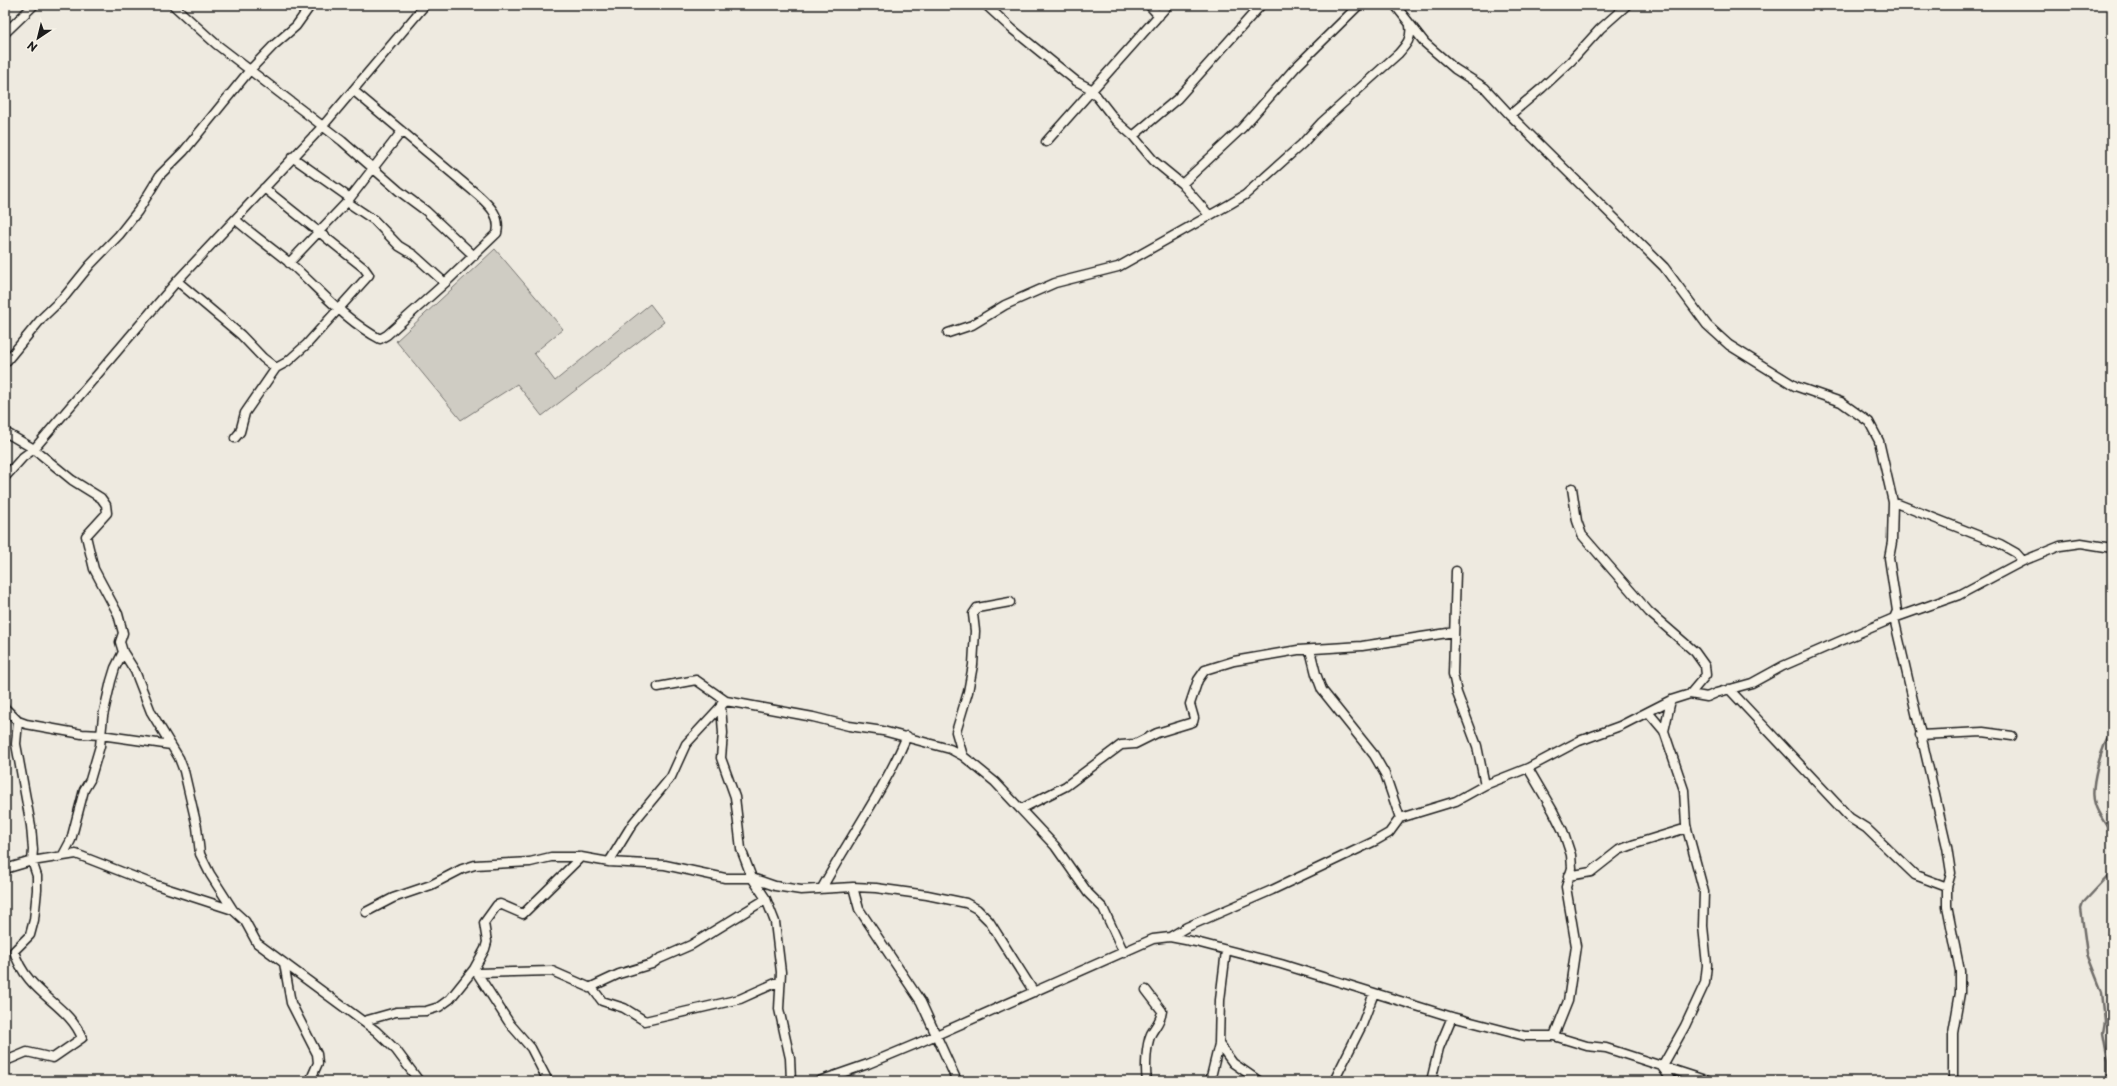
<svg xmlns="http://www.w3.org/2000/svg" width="2117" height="1086" font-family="'Playpen Sans',sans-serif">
<rect width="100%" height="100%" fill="#eeeae0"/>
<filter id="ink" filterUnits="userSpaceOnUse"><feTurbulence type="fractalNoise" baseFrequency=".025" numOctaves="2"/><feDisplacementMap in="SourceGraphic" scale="8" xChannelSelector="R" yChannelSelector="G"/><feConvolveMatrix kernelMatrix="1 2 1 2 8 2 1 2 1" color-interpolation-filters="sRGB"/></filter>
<g filter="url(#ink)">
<path fill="#cfccc3" stroke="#767470" d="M495,249L563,329L534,353L555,381L650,304L664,322L542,416L517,384L461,420L396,341Z"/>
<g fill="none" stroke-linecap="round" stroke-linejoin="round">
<path stroke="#6f6d69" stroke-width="2.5" d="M2112,731C2102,745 2089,787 2095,804C2098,816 2108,825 2112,837
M2108,1081V1061L2103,1033L2105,1021L2102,992L2087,954L2081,909L2083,903L2112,872"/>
<g stroke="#1c1c1c" stroke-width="11">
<path id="minor" d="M173,5L216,44L342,141L399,191L426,211L474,256
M986,5L1012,29L1076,81L1091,89L1116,121L1133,136L1154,161L1182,184L1209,215
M1149,5L1159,16
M1395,5L1425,43L1455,69L1485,88L1510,115L1664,267L1707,325L1729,345L1795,386L1841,402L1869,422L1879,441L1893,502L1892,542L1889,558L1897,611L1894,618L1947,847L1951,873L1947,887V906L1960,971V993L1953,1033V1081
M5,33L34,5
M1510,115L1542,88L1571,61L1600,29L1627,5
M1133,136L1177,99L1261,5
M1046,142L1168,5
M292,157L350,198
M1182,184L1242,128L1295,68L1359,5
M347,202L374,220L399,246L414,255L445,283
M236,220C254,236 273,249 291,264C319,289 346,321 380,339L387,335L445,283L497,233C501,216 490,206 478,195L354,91
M289,263L347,202L402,131
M177,281L241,335L263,358L276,368
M948,333L972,325L1005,305L1055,283L1118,267L1230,204L1245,195L1302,144L1322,122L1398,54C1406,45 1412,39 1410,26
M5,363L42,318L65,296L90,265L119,235L138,211L160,175L184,151L250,70L274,45L296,26L311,5
M5,432L34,449L72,480L101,498L106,505L107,513L86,536L94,569L118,614L123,633L120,642L123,652L135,671L151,712L179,758L184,771L197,827L200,854L210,874L233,910
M235,438L240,432L245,413L276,368L287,362L307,344L369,275L364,268L264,188
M5,477L23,457L34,449L177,281L322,127L425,5
M1572,488L1577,521L1582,535L1649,612L1695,652L1705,666L1706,675L1690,694
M1893,502L2000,544L2016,553L2023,561
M1456,571L1453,674L1457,693L1477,746L1485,785
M1310,650L1316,674L1322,690L1374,755L1385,774L1400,818
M658,687L696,680L726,701L813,717L849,726L883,731L950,749L963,756L995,782L1055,846L1088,893L1103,908L1124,953
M1729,689L1850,818L1866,828L1915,875L1947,887
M721,705L723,733L721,758L735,797L741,849L752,878L766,899L775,922L781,972L779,1009L790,1058L791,1081
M5,708L18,721L16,744L31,826L33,850L32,861L37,876V890L34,920L30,935L14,951C26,993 69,1004 82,1038L53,1058L27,1052L8,1060L5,1059
M1648,712L1664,731L1684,790L1686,825L1704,892L1703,926L1707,965L1705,983L1685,1026L1662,1067L1672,1081
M18,721L26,724L82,734L101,735L171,745
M1664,731L1671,700
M1920,735L1983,732L2012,736
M963,756L956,732L968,692L973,665L975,631L973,614L977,608L1010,602
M1528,768L1553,811L1563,831L1571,855L1572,868L1566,887L1576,946L1568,1001L1554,1036
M1021,809L1066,786L1121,745L1135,744L1157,733L1193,722L1194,718L1190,704L1198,680L1205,670L1234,661L1298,650L1362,646L1454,632
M63,855L71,840L84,790L90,780L100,746L103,716L111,681L115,668L123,652
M609,862L633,823L671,777L686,744L724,703
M5,869L32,861L76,854L153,884L233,910L245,921L257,943L376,1031L396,1050L419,1081
M1568,876L1591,872L1619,850L1635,844L1687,828
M853,887L859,909L921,1002L957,1081
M822,888C850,837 884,790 907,736
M366,912L393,898L431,885L462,869L475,865L530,862L551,857H581L609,862L665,865L725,878H752L775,886L801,890L853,887L876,888L927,895L966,903L977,909L989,921L1034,992
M1170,937L1196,942L1281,964L1452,1017L1525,1036H1554L1587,1046L1606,1048L1708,1081
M284,963L291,1003L317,1054L318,1063L310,1081
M475,970L510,1024L531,1048L548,1081
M478,973L552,971L593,989L602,1001L624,1008L645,1021L740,999L780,981
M589,988L619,974L652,964L659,959L691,945L766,899
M1146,990L1162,1011C1161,1021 1156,1025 1151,1034C1146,1045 1145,1069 1147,1081
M364,1021L396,1012L426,1011L439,1007L450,999L474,969L485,949L487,942L484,923L497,905L500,904L523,914L581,857
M1219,1044L1233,1063L1259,1081
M819,1081L868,1064L916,1044L1153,939L1170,937L1187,927L1272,890L1375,841L1389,833L1400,818L1456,801L1485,785L1528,768L1579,741L1620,726L1671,700L1690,694L1707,697L1716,693L1752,683L1783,666L1838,642L1894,618L1959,595L2023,561L2060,546L2081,543L2112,548
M1210,1081L1219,1044L1220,1000L1226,951
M1334,1081L1362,1025L1374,993
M1431,1081L1439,1048L1452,1017"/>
</g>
<use href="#minor" stroke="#f7f3e8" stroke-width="8"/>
</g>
</g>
<rect width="2117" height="1086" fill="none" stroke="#f7f3e8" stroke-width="20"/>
<rect x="10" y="10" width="2097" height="1066" fill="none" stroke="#1c1c1c" stroke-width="1.5" filter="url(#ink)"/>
<g transform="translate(38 38) rotate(215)" stroke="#f7f3e8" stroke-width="3" paint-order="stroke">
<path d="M0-3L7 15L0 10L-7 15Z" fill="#1c1c1c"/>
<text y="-6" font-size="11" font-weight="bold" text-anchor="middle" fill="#1c1c1c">N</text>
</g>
</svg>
